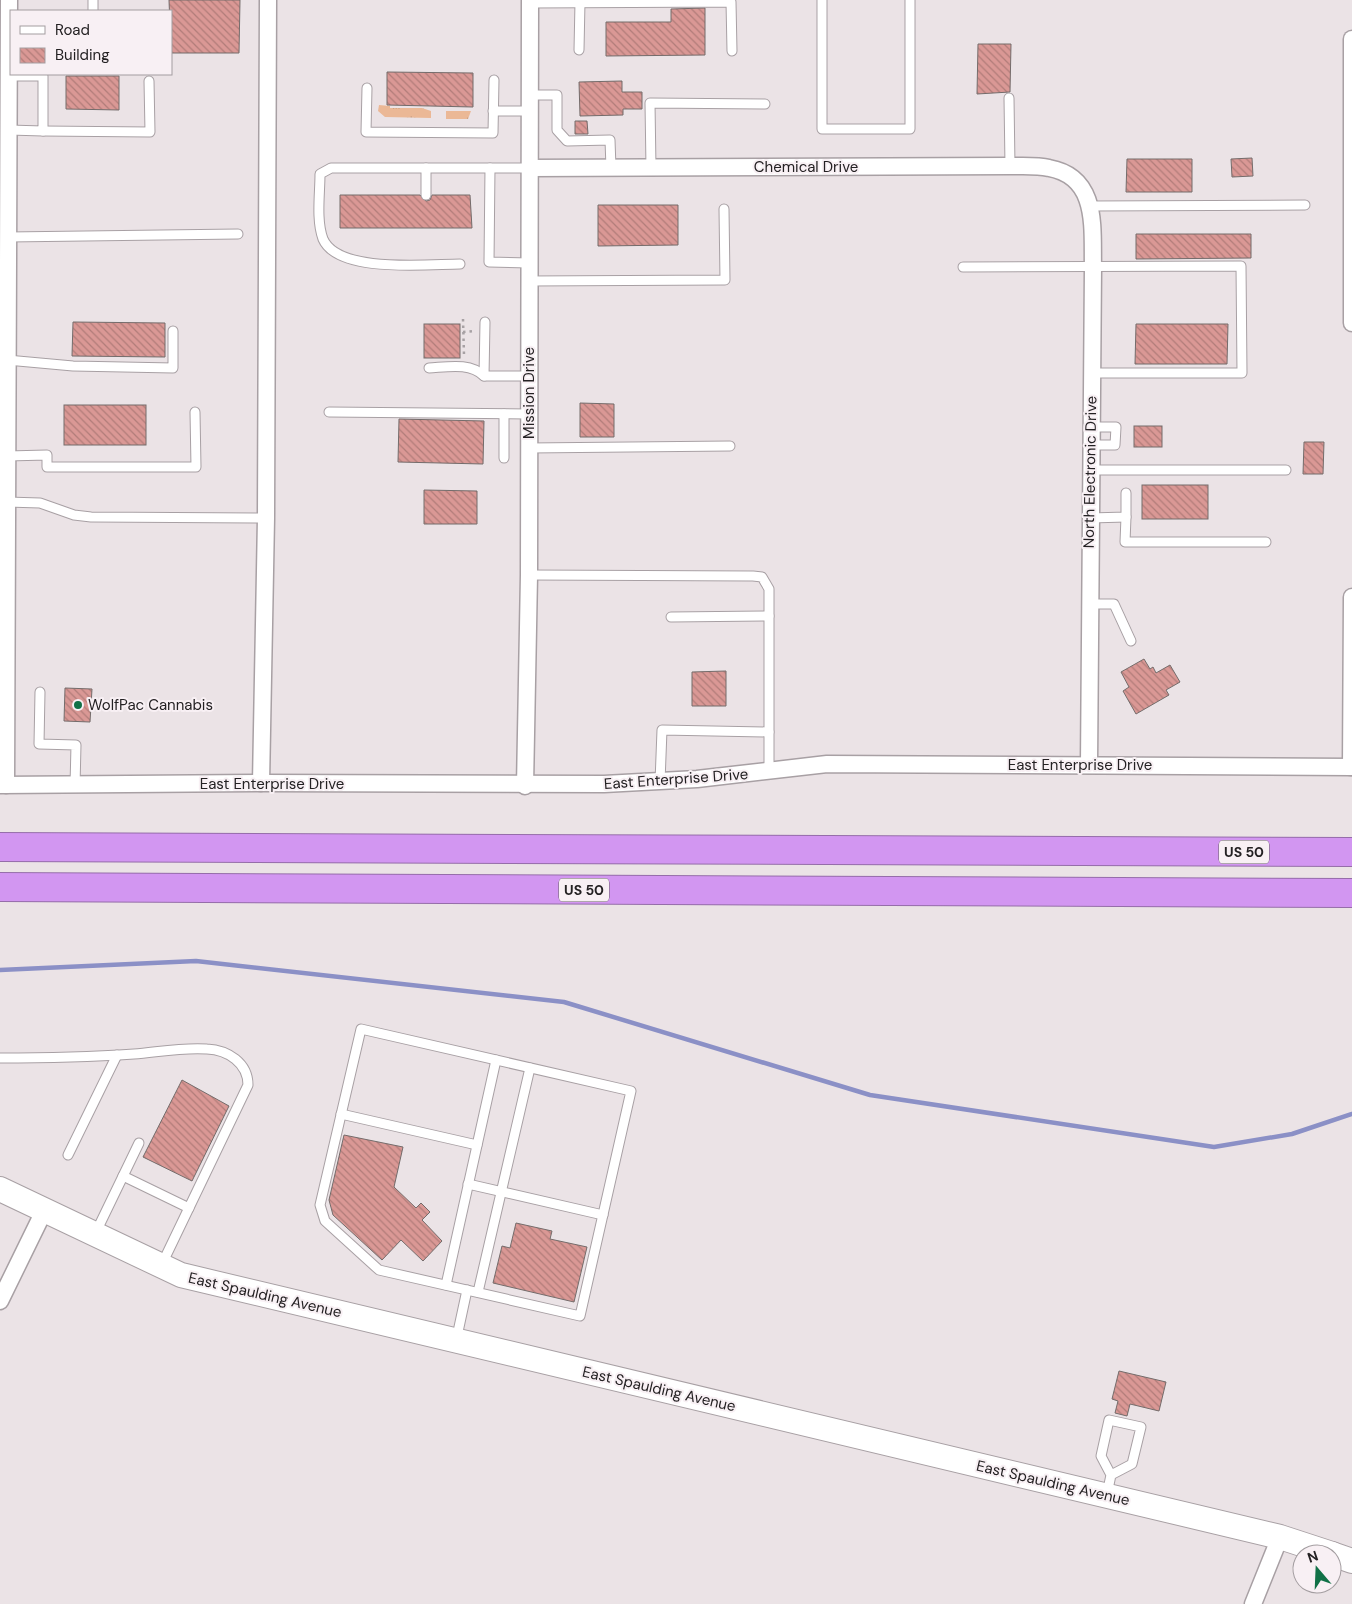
<svg xmlns="http://www.w3.org/2000/svg" width="1352" height="1604" viewBox="0 0 1352 1604" font-family="'DM Sans',sans-serif">
<style>
.grass{fill:url(#grass-tufts)}
.lines{fill:none;stroke-linecap:round;stroke-linejoin:round}
.stream{stroke:#8b90c6;stroke-width:4.5}
.building{fill:url(#building-back-hatch);stroke:#746c6b}
.lane-casing{stroke:#a8a0a4;stroke-width:11}
.street-casing{stroke:#a8a0a4;stroke-width:19}
.secondary-casing{stroke:#a8a0a4;stroke-width:26}
.highway-casing{stroke:#956da9;stroke-width:30}
.path{stroke:#a7a1a4;stroke-width:2.5;stroke-dasharray:2.5 4;stroke-linecap:butt}
.lane{stroke:#fff;stroke-width:9}
.street{stroke:#fff;stroke-width:16}
.secondary{stroke:#fff;stroke-width:24}
.highway{stroke:#d296f1;stroke-width:28}
.poi-dot{fill:#117147;stroke:#f8f0f4;stroke-width:2}
.labels{text-anchor:middle;stroke-width:4;stroke-linejoin:round;paint-order:stroke}
.shield{fill:#f8f0f4;stroke:#645f62;stroke-width:1}
.shield-label{font-size:14px;font-weight:bold;fill:#242123}
.street-label{font-size:15px;fill:#242123;stroke:#f8f0f4}
.poi-label{font-size:15px;fill:#242123;stroke:#f8f0f4;text-anchor:start}
</style>
<defs>
<pattern id="grass-tufts" width="24" height="20" patternUnits="userSpaceOnUse" patternTransform="scale(1.25)"><rect width="24" height="20" fill="#ebb896"/><path d="M3 7l-1-3M5 7V3M7 7l1-3M15 17l-1-3M17 17v-4M19 17l1-3" fill="none" stroke="#c99e81"/></pattern>
<pattern id="building-back-hatch" width="6" height="6" patternUnits="userSpaceOnUse" patternTransform="scale(1.25)"><rect width="6" height="6" fill="#da9895"/><path d="M-1 5l2 2M0 0l6 6M5-1l2 2" fill="none" stroke="#b17c79"/></pattern>
</defs>
<rect width="100%" height="100%" fill="#ebe3e6"/>
<g class="grass">
<path d="M379,105L390,106V108H422L431,111V118L385,117L378,111Z"/>
<path d="M446,111H471L468,119H446Z"/>
</g>
<g class="lines">
<path class="stream" d="M0,970L196,961L564,1002L870,1095L1214,1147L1292,1134L1352,1114"/>
</g>
<g class="building">
<path d="M169,0H240L239,53H171Z"/>
<path d="M705,8V55L606,56V22H671V9Z"/>
<path d="M978,44H1011L1010,92L977,94Z"/>
<path d="M387,72L473,73V107L387,105Z"/>
<path d="M66,76H119V110L66,109Z"/>
<path d="M622,81V92H642V109H623V115L580,116L579,82Z"/>
<path d="M575,121H587L588,134H575Z"/>
<path d="M1252,158L1253,176L1232,177L1231,159Z"/>
<path d="M1127,159H1192V192H1126Z"/>
<path d="M340,195H420L426,201L430,200L432,195H470L472,228H340Z"/>
<path d="M598,205H678V245L598,246Z"/>
<path d="M1136,234H1251V258L1136,259Z"/>
<path d="M73,322L165,323V357L72,356Z"/>
<rect x="424" y="324" width="36" height="34"/>
<path d="M1136,324H1228L1227,364H1135Z"/>
<path d="M580,403L614,404V437H580Z"/>
<rect x="64" y="405" width="82" height="40"/>
<path d="M399,419L484,421L483,464L398,462Z"/>
<rect x="1134" y="426" width="28" height="21"/>
<path d="M1304,442H1324L1323,474H1303Z"/>
<rect x="1142" y="485" width="66" height="34"/>
<path d="M424,490L477,491V524H424Z"/>
<path d="M1144,659L1150,669L1153,667L1156,673L1170,665L1180,682L1166,690L1169,695L1136,714L1123,691L1129,687L1121,672Z"/>
<path d="M726,671V706H692V672Z"/>
<path d="M65,688L92,689L90,722L64,721Z"/>
<path d="M182,1080L229,1106L192,1181L143,1157Z"/>
<path d="M344,1135L403,1147L394,1187L416,1208L421,1203L430,1212L422,1220L442,1241L423,1261L401,1240L382,1260L333,1215L329,1200Z"/>
<path d="M516,1223L552,1231L550,1239L587,1247L574,1302L493,1283L502,1246L510,1248Z"/>
<path d="M1119,1371L1166,1382L1159,1411L1130,1404L1127,1416L1115,1413L1118,1401L1112,1399Z"/>
</g>
<g class="lines">
<g class="lane-casing">
<g id="lane">
<path d="M822,0V129H910V0"/>
<path d="M530,3L731,2L732,51"/>
<path d="M93,11V0"/>
<path d="M579,50L580,2"/>
<path d="M9,76H43V131L9,130"/>
<path d="M367,88L366,132L493,133L494,80"/>
<path d="M530,95H557V130L567,141L610,140L611,168"/>
<path d="M1009,98L1010,166"/>
<path d="M493,111H530"/>
<path d="M43,131L150,132L149,81"/>
<path d="M490,168L489,262L529,263"/>
<path d="M651,168L650,103L765,104"/>
<path d="M426,195V168"/>
<path d="M1090,206L1305,205"/>
<path d="M8,237L238,234"/>
<path d="M460,264C429,264 338,274 323,239C316,220 320,194 320,174L331,168H529"/>
<path d="M963,267L1241,266L1242,373H1092"/>
<path d="M529,281L725,280L724,209"/>
<path d="M485,322L484,376H529"/>
<path d="M7,360L73,366L173,368V331"/>
<path d="M429,368C447,367 470,362 484,376"/>
<path d="M329,412L529,414"/>
<path d="M504,414V458"/>
<path d="M1091,445H1115L1116,427H1091"/>
<path d="M529,448L730,446"/>
<path d="M7,456L47,455V467H196L195,412"/>
<path d="M1090,470H1286"/>
<path d="M7,502L40,503L74,515L91,517L266,518"/>
<path d="M1126,517L1125,542H1266"/>
<path d="M1090,518L1126,517V493"/>
<path d="M529,575L753,576L762,577L769,589V771"/>
<path d="M1089,604H1114L1131,641"/>
<path d="M671,617L769,616"/>
<path d="M40,692L39,744L76,745L75,786"/>
<path d="M660,782L662,730L769,732"/>
<path d="M361,1029L631,1091L580,1316L379,1270L325,1221L320,1205Z"/>
<path d="M0,1058C45,1058 89,1057 134,1054C158,1052 184,1047 207,1049C228,1050 248,1063 248,1085L162,1264"/>
<path d="M341,1114L477,1145"/>
<path d="M68,1155L117,1055"/>
<path d="M123,1176L189,1208"/>
<path d="M468,1184L603,1215"/>
<path d="M96,1232L139,1143"/>
<path d="M446,1285L496,1060"/>
<path d="M478,1292L530,1068"/>
<path d="M456,1341L467,1290"/>
<path d="M1107,1494L1111,1475L1101,1456L1109,1420L1141,1427L1132,1464L1111,1475"/>
</g>
</g>
<g class="street-casing">
<g id="street">
<path d="M1352,39V323"/>
<path d="M529,168L1010,166C1023,166 1037,165 1049,168C1099,177 1092,228 1093,267L1089,765"/>
<path d="M1351,767L1352,597"/>
<path d="M261,783L266,518L268,0"/>
<path d="M0,785L261,783L604,784L697,779L827,764L1352,767"/>
<path d="M6,785L9,0"/>
<path d="M525,786L529,575L530,0"/>
<path d="M0,1301L44,1211"/>
<path d="M1253,1604L1280,1537"/>
</g>
</g>
<g class="secondary-casing">
<g id="secondary">
<path d="M0,1189L181,1275L1280,1537L1332,1554"/>
<path d="M1332,1554L1352,1561"/>
</g>
</g>
<g class="highway-casing">
<g id="highway">
<path d="M0,847L1352,852"/>
<path d="M0,887L1352,893"/>
</g>
</g>
<g class="path">
<path d="M463,319L464,355"/>
<path d="M463,332L474,331"/>
</g>
<use href="#lane" class="lane"/>
<use href="#street" class="street"/>
<use href="#secondary" class="secondary"/>
<use href="#highway" class="highway"/>
</g>
<circle class="poi-dot" cx="78" cy="705" r="5"/>
<g class="labels">
<g class="shield">
<rect x="1219" y="840.5" width="50" height="23" rx="4"/>
<rect x="559" y="878.5" width="50" height="23" rx="4"/>
</g>
<g class="shield-label">
<text x="1244" y="857">US 50</text>
<text x="584" y="895">US 50</text>
</g>
<g class="street-label">
<text x="806" y="172">Chemical Drive</text>
<text transform="translate(529 393) rotate(-90)" y="5">Mission Drive</text>
<text transform="translate(1090 472) rotate(-89)" y="5">North Electronic Drive</text>
<text x="1080" y="770">East Enterprise Drive</text>
<text transform="translate(676 779) rotate(-4)" y="5">East Enterprise Drive</text>
<text x="272" y="789">East Enterprise Drive</text>
<text transform="translate(265 1295) rotate(13)" y="5">East Spaulding Avenue</text>
<text transform="translate(659 1389) rotate(13)" y="5">East Spaulding Avenue</text>
<text transform="translate(1053 1483) rotate(13)" y="5">East Spaulding Avenue</text>
</g>
<g class="poi-label">
<text x="88" y="710">WolfPac Cannabis</text>
</g>
</g>
<rect x="10" y="10" width="162" height="65" fill="#f8f0f4" stroke="#a39da0"/>
<rect x="20" y="26" width="25" height="8" fill="#ffffff" stroke="#a39da0"/>
<text x="55" y="35" font-size="15" fill="#242123">Road</text>
<rect x="20" y="48" width="25" height="15" fill="url(#building-back-hatch)" stroke="#a39da0"/>
<text x="55" y="60" font-size="15" fill="#242123">Building</text>
<g transform="translate(1317 1569) rotate(341)"><circle r="24" fill="#f8f0f4" stroke="#a39da0"/>
<path d="M0-4L9 19L0 12L-9 19Z" fill="#117147"/>
<text y="-8" font-size="14" font-weight="bold" text-anchor="middle" fill="#242123">N</text>
</g>
</svg>
